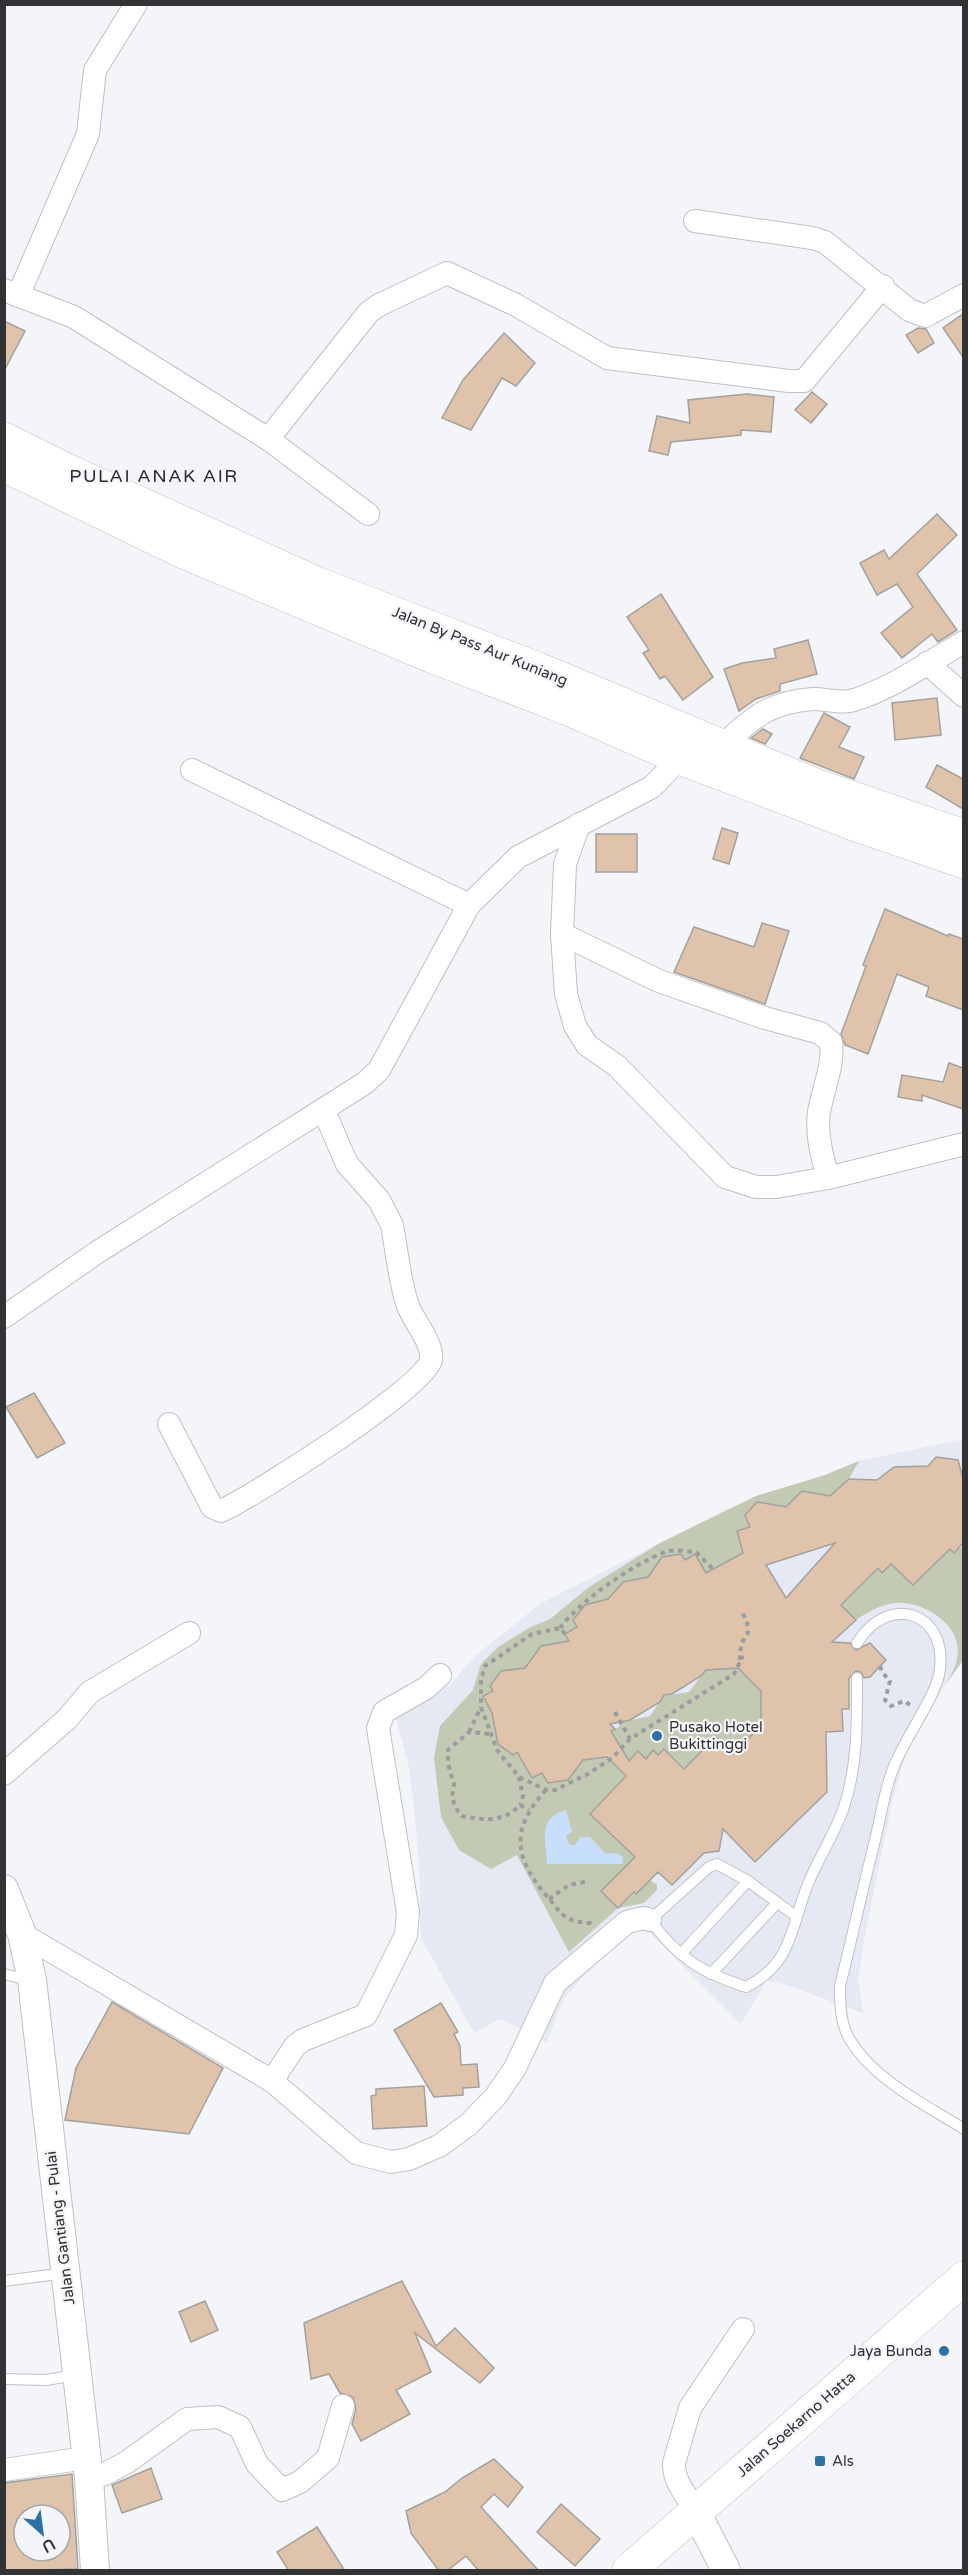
<svg xmlns="http://www.w3.org/2000/svg" width="968" height="2575" viewBox="0 0 968 2575" font-family="'Varela Round',sans-serif">
<style>
.built{fill:#e4e9f3}
.green{fill:#c2cab3}
.water{fill:#c7dffa}
.building{fill:#dfc3ab;stroke:#a3a19f;stroke-width:1.5;fill-rule:evenodd}
.lines{fill:none;stroke-linecap:round;stroke-linejoin:round}
.service-casing{stroke:#c0c1c4;stroke-width:12}
.minor-casing{stroke:#c0c1c4;stroke-width:24}
.tertiary-casing{stroke:#c0c1c4;stroke-width:30}
.trunk-casing{stroke:#c0c1c4;stroke-width:34}
.path{stroke:#9b9c9e;stroke-width:4;stroke-dasharray:4.5 4.5;stroke-linecap:butt}
.service{stroke:#fff;stroke-width:10}
.minor{stroke:#fff;stroke-width:22}
.tertiary{stroke:#fff;stroke-width:28}
.trunk{stroke:#fff;stroke-width:33}
.poi-dot{fill:#2b71a6;stroke:#f3f5f8;stroke-width:2}
.labels{text-anchor:middle;stroke-width:4.5;stroke-linejoin:round;paint-order:stroke}
.street-label{font-size:15px;fill:#323334;stroke:#f3f5f8}
.poi-label{font-size:15px;fill:#323334;stroke:#f3f5f8;text-anchor:start}
.quarter-label{font-size:18px;letter-spacing:1.5px;fill:#292a2c;stroke:#f3f5f8}
</style>
<rect width="100%" height="100%" fill="#f3f5f8"/>
<path class="built" d="M963,1439V1662L945,1685L907,1749L892,1803L866,1929L858,1979L863,2013L789,1986L767,1980L741,2024L640,1923L634,1926L578,1982L563,2000L547,2042L501,2019L474,2033L421,1938L419,1863L413,1798L408,1762L395,1716L450,1685L474,1657L540,1604L711,1517L756,1496L825,1475L859,1461Z"/>
<g class="green">
<path d="M859,1461L849,1479L835,1491L839,1503L824,1495L802,1491L781,1518L777,1505L757,1502L745,1515L750,1527L743,1553L706,1573L695,1555L685,1560L662,1557L652,1571L655,1577L645,1583L642,1578L623,1582L611,1595L615,1603L573,1620L577,1627L565,1634L570,1644L541,1646L529,1662L534,1669L523,1676L518,1669L501,1671L490,1685L493,1691L483,1696L498,1723L494,1725L498,1744L512,1755L517,1752L532,1778L573,1754L589,1759L605,1757L617,1742L611,1731L620,1726L613,1713L623,1707L631,1720L650,1716L661,1700L664,1685L670,1695L689,1692L701,1676L694,1666L704,1660L710,1670L729,1668L741,1652L743,1673L755,1685L761,1683V1726L733,1754L716,1737L698,1755L703,1786L665,1749L659,1755L653,1751L646,1759L638,1751L620,1770L626,1776L590,1813L635,1857L602,1892L618,1908L650,1880L657,1885V1890L644,1903L618,1908L569,1952L517,1855L491,1869L459,1850L441,1817L434,1758L440,1726L473,1690L481,1664L498,1647L529,1628L550,1619L589,1587L660,1543L756,1496L825,1475Z"/>
<path d="M960,1547L964,1550L963,1660L945,1685C952,1674 957,1665 958,1651C958,1622 921,1600 894,1603C880,1605 868,1612 856,1620L841,1605L878,1568L882,1573L891,1564L913,1585L950,1549L954,1553Z"/>
</g>
<path class="water" d="M566,1810L572,1832L566,1836L570,1845H575L580,1837H590L605,1853L619,1854L623,1857L622,1864H547C547,1842 536,1818 566,1810Z"/>
<g class="building">
<path d="M963,314V357L943,328Z"/>
<path d="M4,321L25,331L4,371Z"/>
<path d="M918,328L926,329L934,343L918,353L906,335Z"/>
<path d="M504,333L535,363L516,386L502,378L471,430L442,418L463,380Z"/>
<path d="M812,392L827,404L811,423L795,410Z"/>
<path d="M747,394L774,397L771,432L741,430V435L671,442L668,455L649,451L657,416L690,423L688,400Z"/>
<path d="M937,514L957,535L917,574L957,630L938,642L932,634L902,658L881,633L913,607L897,584L877,595L860,563L884,550L889,559Z"/>
<path d="M661,594L713,677L683,700L665,676L660,679L643,653L649,650L627,617Z"/>
<path d="M808,640L817,674L780,684V691L756,699L739,711L724,669L742,663L776,658L774,649Z"/>
<path d="M937,698L941,735L895,740L892,703Z"/>
<path d="M824,713L850,727L839,747L864,757L854,779L800,758Z"/>
<path d="M763,729L772,734L765,744L751,738Z"/>
<path d="M937,765L963,779V809L926,787Z"/>
<path d="M722,828L738,833L729,864L713,859Z"/>
<rect x="596" y="834" width="41" height="38"/>
<path d="M885,909L948,936L949,934L963,939V1010L926,996L929,987L897,974L868,1054L845,1045L841,1034L866,966L863,965Z"/>
<path d="M762,923L789,931L765,1004L674,972L694,927L754,947Z"/>
<path d="M949,1063L963,1068V1109L922,1095V1101L898,1097L902,1075L943,1082Z"/>
<path d="M34,1393L65,1443L37,1458L6,1407Z"/>
<path d="M936,1457L958,1460L963,1478V1543L954,1553L950,1549L913,1585L891,1564L882,1573L878,1568L841,1605L856,1620L832,1642L850,1643L856,1650L870,1643L886,1660L870,1677L864,1678L861,1672L856,1671L849,1678V1709H842L843,1731L826,1732L827,1792L755,1862L723,1829L719,1851L704,1853L672,1885L658,1872L636,1894L634,1892L618,1908L601,1891L635,1857L590,1814L626,1776L607,1757L583,1760L568,1780L548,1783L542,1773L532,1778L517,1752L513,1755L498,1744L492,1713L483,1696L493,1691L490,1686L501,1671L525,1668L541,1646L569,1641L565,1634L577,1627L573,1620L585,1605L608,1599L623,1582L648,1577L662,1557L681,1554L685,1560L695,1554L706,1573L743,1553L737,1531L750,1527L745,1515L757,1502L786,1507L802,1491L830,1496L849,1479L877,1480L894,1467L928,1466ZM835,1543L786,1598L766,1565ZM738,1668L761,1691V1726L733,1754L716,1737L684,1769L664,1749L658,1755L653,1750L646,1759L638,1751L629,1761L611,1731L615,1729L610,1724L630,1720L660,1702L664,1695L672,1694L701,1676L706,1670Z"/>
<path d="M112,2002L223,2068L189,2134L65,2120L76,2068Z"/>
<path d="M441,2003L458,2032L454,2034L460,2046L461,2065L477,2064L479,2087L463,2088V2095L434,2097L394,2030Z"/>
<path d="M424,2086L427,2126L373,2129L371,2096L376,2095V2089Z"/>
<path d="M402,2281L436,2346L455,2328L494,2368L480,2383L415,2333L431,2372L396,2390L410,2414L361,2441L352,2424L356,2409L353,2397L340,2393L329,2374L311,2379L304,2323Z"/>
<path d="M205,2301L218,2330L191,2342L179,2312Z"/>
<path d="M494,2459L523,2487L508,2507L494,2494L481,2507L539,2571H479L466,2556L447,2571H439L411,2533L406,2511L445,2492L462,2478Z"/>
<path d="M151,2468L162,2499L122,2513L112,2485Z"/>
<path d="M72,2474L78,2569L4,2571V2483ZM24,2515H60V2551H24Z"/>
<path d="M561,2504L600,2539L575,2566L537,2532Z"/>
<path d="M317,2527L345,2571H289L277,2552Z"/>
</g>
<g class="lines">
<g class="service-casing">
<g id="service">
<path d="M857,1643C890,1590 951,1614 939,1675C933,1701 903,1741 893,1769C884,1791 881,1817 875,1840C863,1888 852,1937 840,1986C840,2004 840,2023 850,2040C874,2080 926,2105 964,2129"/>
<path d="M797,1917L748,1881L717,1864L709,1867L650,1920C679,1959 701,1972 746,1987C791,1964 790,1932 806,1889C816,1862 833,1837 843,1810C858,1767 857,1722 857,1678"/>
<path d="M681,1954L748,1881"/>
<path d="M4,1974L29,1980"/>
<path d="M711,1974L777,1903"/>
<path d="M4,2281L65,2273"/>
<path d="M4,2379L46,2380L76,2375"/>
</g>
</g>
<g class="minor-casing">
<g id="minor">
<path d="M695,221L812,238L825,242L909,310L925,316L964,295"/>
<path d="M4,290L74,317L268,439L368,514"/>
<path d="M18,296L88,134L95,70L136,4"/>
<path d="M268,439L369,312L379,305L447,273L516,305L607,358L789,381H804L883,286"/>
<path d="M927,663L964,696"/>
<path d="M723,745C753,717 770,702 813,699C827,699 842,704 854,700C889,690 932,660 964,642"/>
<path d="M192,770L469,905"/>
<path d="M579,824L565,864L562,934L566,994L575,1026L587,1045L617,1066L725,1177L756,1187H776L828,1178L964,1144"/>
<path d="M562,934L659,981L765,1018L820,1033L831,1042C834,1065 823,1089 819,1112C816,1135 822,1156 828,1178"/>
<path d="M4,1317L96,1253L365,1083L379,1070L469,905L518,857L652,787L680,758"/>
<path d="M169,1424L212,1507L221,1511C252,1497 426,1387 431,1360C433,1342 414,1322 408,1306C399,1280 397,1251 392,1225L379,1200L347,1164L324,1111"/>
<path d="M4,1774L67,1719L90,1692L189,1633"/>
<path d="M22,1934L272,2081L356,2153L391,2162L409,2159L439,2146L468,2125L496,2096L515,2068L555,1983L627,1922L644,1918L650,1920"/>
<path d="M272,2081L295,2046L303,2040L366,2015L406,1935L408,1912L378,1728L384,1712L426,1688L440,1675"/>
<path d="M4,2470L86,2458"/>
<path d="M89,2478L105,2474L127,2462L187,2419L218,2417L240,2427L257,2464L282,2490L300,2482L328,2458L343,2406"/>
<path d="M695,2510C687,2496 673,2481 674,2463L690,2408L743,2329"/>
</g>
</g>
<g class="tertiary-casing">
<g id="tertiary">
<path d="M4,1889L22,1934L32,1980L89,2478L95,2570"/>
<path d="M695,2510L726,2570"/>
</g>
</g>
<g class="trunk-casing">
<g id="trunk">
<path d="M4,439L73,473L316,583L538,669L815,785L964,836"/>
<path d="M4,465L179,550L431,656L566,708L680,758L862,827L964,862"/>
<path d="M629,2570L964,2278"/>
</g>
</g>
<g class="path">
<path d="M560,1628C581,1600 632,1565 665,1552C674,1549 687,1551 697,1553L713,1569"/>
<path d="M565,1634L560,1628L532,1634L485,1666L481,1680V1707L497,1750L519,1777L546,1790H555L588,1774L612,1758L630,1739L734,1674L743,1656"/>
<path d="M740,1660L741,1644L748,1633L747,1621L741,1611"/>
<path d="M880,1666L882,1672L890,1681L885,1700L891,1706L904,1701L912,1706"/>
<path d="M615,1712L630,1739"/>
<path d="M469,1732L481,1707"/>
<path d="M489,1734L469,1732L448,1750V1764L454,1784L452,1797L455,1807L462,1816C484,1820 503,1823 520,1805L529,1810"/>
<path d="M519,1777L523,1796L520,1805"/>
<path d="M546,1790C511,1828 513,1856 546,1895C563,1915 563,1921 590,1923L593,1925"/>
<path d="M549,1899L569,1885L585,1882"/>
</g>
<use href="#service" class="service"/>
<use href="#minor" class="minor"/>
<use href="#tertiary" class="tertiary"/>
<use href="#trunk" class="trunk"/>
</g>
<g class="poi-dot">
<circle cx="657" cy="1736" r="6"/>
<circle cx="944" cy="2351" r="6"/>
<rect x="814" y="2455" width="12" height="12" rx="3"/>
</g>
<g class="labels">
<g class="street-label">
<text transform="translate(480 646) rotate(22)" y="5">Jalan By Pass Aur Kuniang</text>
<text transform="translate(60 2228) rotate(-97)" y="5">Jalan Gantiang - Pulai</text>
<text transform="translate(796 2424) rotate(-41)" y="5">Jalan Soekarno Hatta</text>
</g>
<g class="poi-label">
<text x="669" y="1732">Pusako Hotel<tspan x="669" dy="17">Bukittinggi</tspan></text>
<text x="932" y="2356" text-anchor="end">Jaya Bunda</text>
<text x="832" y="2466">Als</text>
</g>
<g class="quarter-label">
<text x="154" y="482">PULAI ANAK AIR</text>
</g>
</g>
<rect width="968" height="2575" fill="none" stroke="#323334" stroke-width="12"/>
<g transform="translate(42 2533) rotate(152)"><circle r="28" fill="#f3f5f8" stroke="#a6a7aa" stroke-width="1.5"/>
<path d="M0-4.5L10 22L0 15L-10 22Z" fill="#2b71a6"/>
<text y="-9" font-size="16" font-weight="bold" text-anchor="middle" fill="#323334">U</text>
</g>
</svg>
